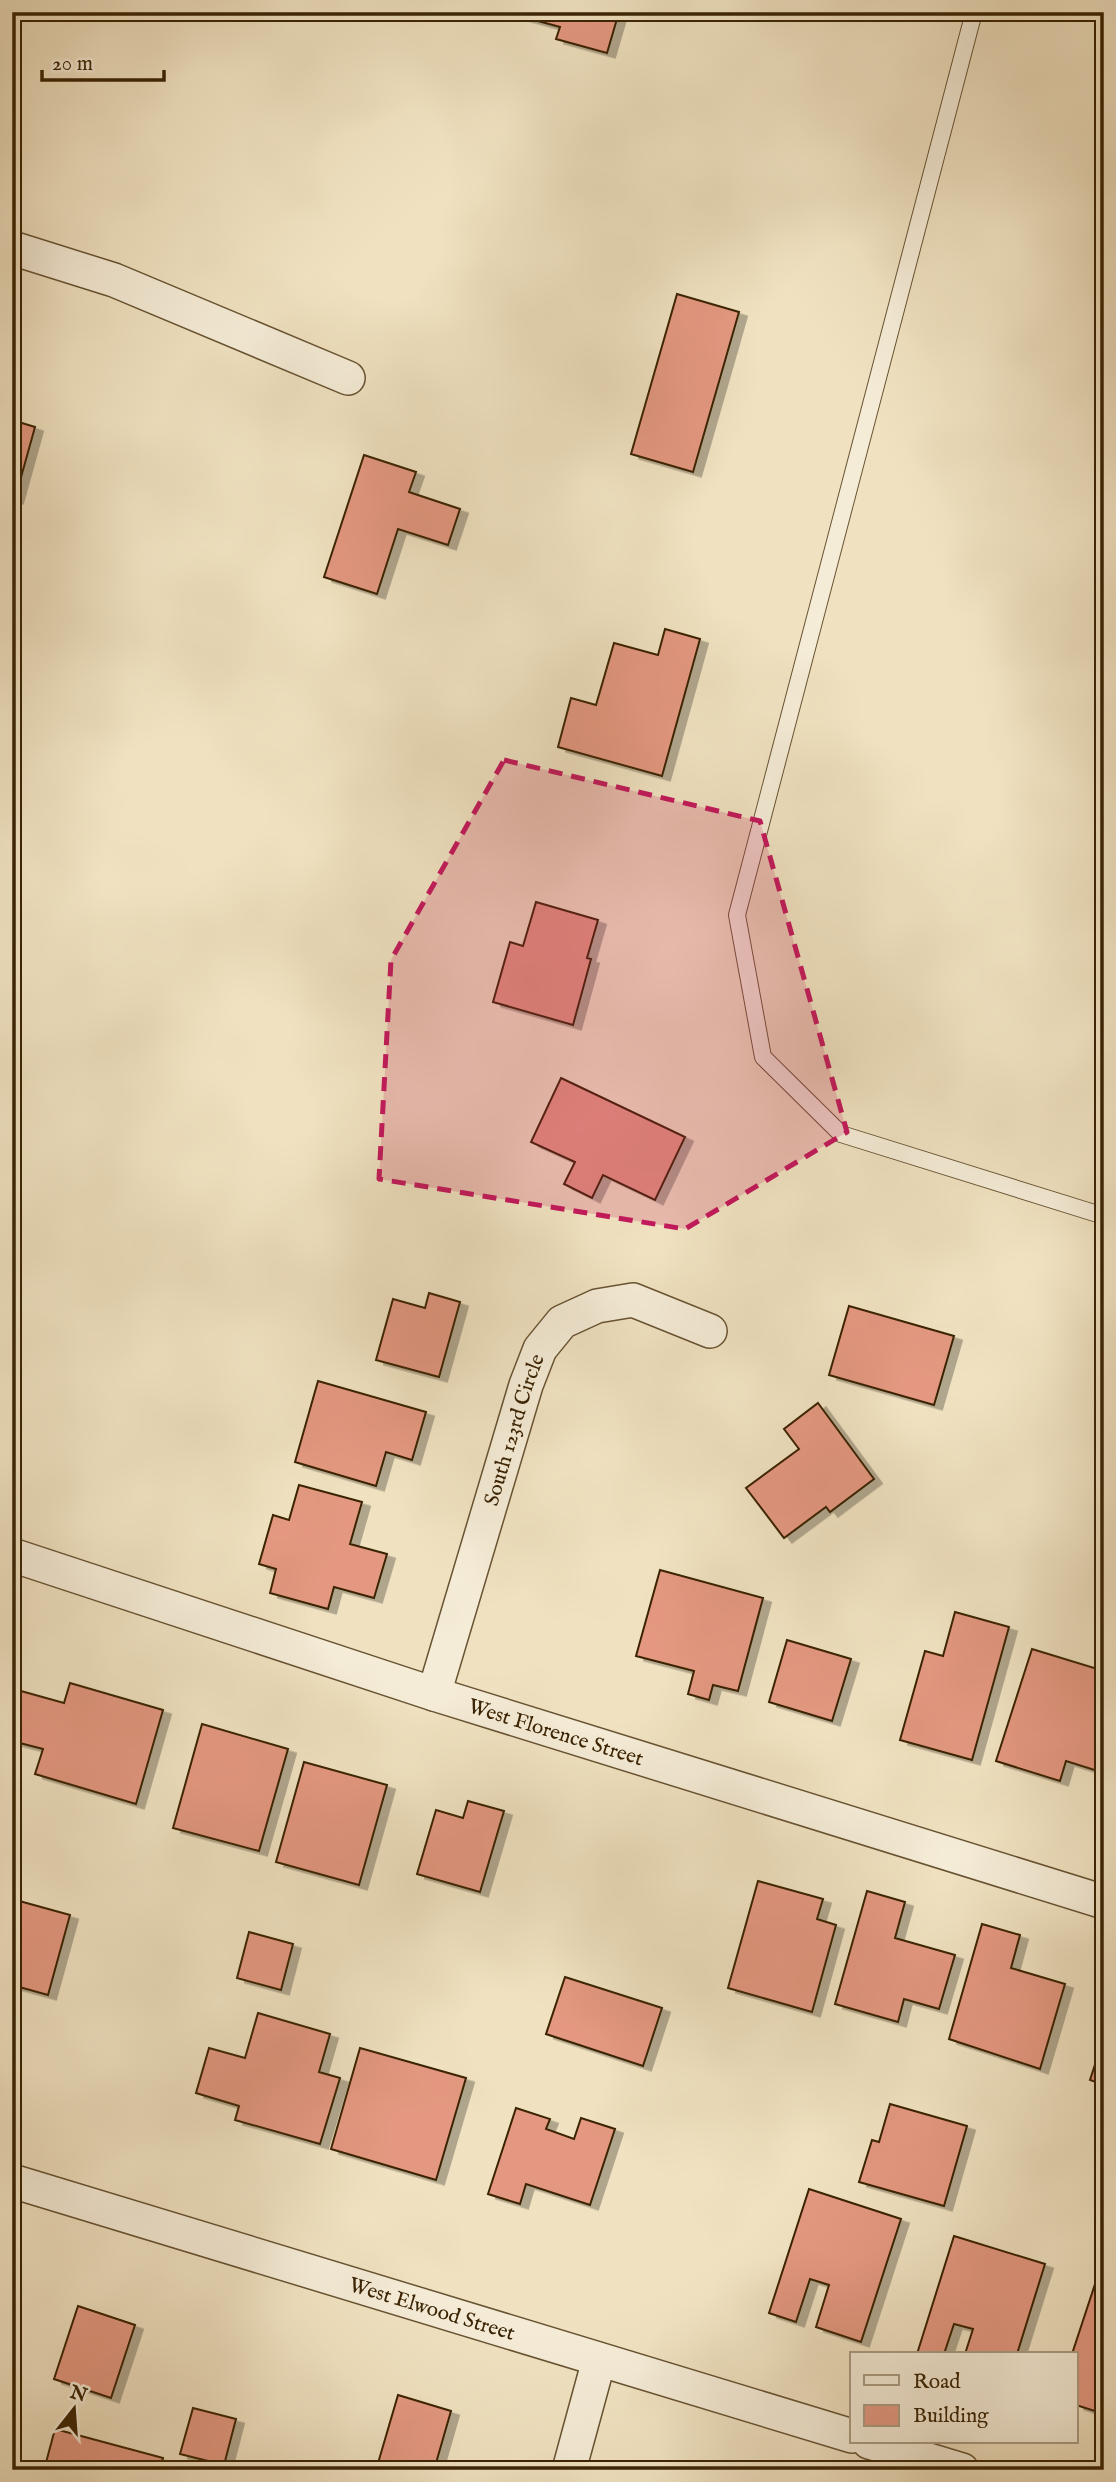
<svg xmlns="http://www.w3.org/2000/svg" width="1116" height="2482" viewBox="0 0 1116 2482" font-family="'IM FELL English',serif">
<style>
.building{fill:#e49881;stroke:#3a2303;stroke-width:2;filter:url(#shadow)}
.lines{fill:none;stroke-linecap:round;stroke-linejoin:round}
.lane-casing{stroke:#685332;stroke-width:18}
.street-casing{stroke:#685332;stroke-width:36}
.lane{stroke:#f5ecd7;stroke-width:16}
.street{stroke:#f5ecd7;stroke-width:33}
.marked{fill:#c2185b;fill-opacity:0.2;stroke:#c2185b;stroke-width:5;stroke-dasharray:14 9;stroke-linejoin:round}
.labels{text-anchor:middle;stroke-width:5;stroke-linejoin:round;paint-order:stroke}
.street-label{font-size:21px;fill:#3a2303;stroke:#f5ecd7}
</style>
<defs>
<filter id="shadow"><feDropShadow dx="8" dy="4.5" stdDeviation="0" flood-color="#0004"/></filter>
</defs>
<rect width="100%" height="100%" fill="#f0e2c1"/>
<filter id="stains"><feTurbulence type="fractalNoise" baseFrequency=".00286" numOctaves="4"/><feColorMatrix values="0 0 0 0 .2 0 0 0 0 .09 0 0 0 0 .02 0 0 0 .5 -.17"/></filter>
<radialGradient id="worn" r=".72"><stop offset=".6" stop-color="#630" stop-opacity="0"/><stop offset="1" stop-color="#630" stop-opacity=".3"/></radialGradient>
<g class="building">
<path d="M517,12H619L607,53L556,39L560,27L516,15Z"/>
<path d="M677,294L739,312L693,472L631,454Z"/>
<path d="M12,420L35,427L15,499L12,498Z"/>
<path d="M364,455L416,472L409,492L460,509L448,545L398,529L377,594L324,577Z"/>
<path d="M665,629L700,639L662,776L558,747L571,698L596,705L614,643L658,655Z"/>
<path d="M536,902L598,920L587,958L591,959L573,1025L493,1002L510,942L523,946Z"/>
<path d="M561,1078L685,1137L655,1200L603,1175L592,1198L564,1184L575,1162L531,1142Z"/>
<path d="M429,1293L460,1302L439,1377L376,1360L393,1299L425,1308Z"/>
<path d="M849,1306L954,1336L934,1405L829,1375Z"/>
<path d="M318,1381L426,1412L412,1460L386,1452L376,1486L295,1462Z"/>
<path d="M818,1403L874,1479L830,1512L826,1507L784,1538L746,1488L799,1449L784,1429Z"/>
<path d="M299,1485L362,1502L350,1544L387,1554L374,1598L334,1587L328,1609L270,1593L276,1569L259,1564L273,1515L289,1520Z"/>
<path d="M660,1570L763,1598L738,1691L713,1685L709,1700L688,1694L694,1671L636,1656Z"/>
<path d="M955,1612L1009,1627L972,1760L900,1740L925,1651L943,1656Z"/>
<path d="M787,1640L851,1659L832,1721L769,1702Z"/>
<path d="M1032,1649L1104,1671V1773L1066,1761L1060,1781L996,1761Z"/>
<path d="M70,1683L163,1710L136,1804L35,1774L43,1749L12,1741V1721L21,1691L64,1703Z"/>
<path d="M202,1724L288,1749L259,1851L173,1828Z"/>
<path d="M304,1762L387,1785L359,1885L276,1862Z"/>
<path d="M468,1801L504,1811L480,1892L417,1874L436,1810L463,1818Z"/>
<path d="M758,1881L823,1899L817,1919L836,1925L812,2012L728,1988Z"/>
<path d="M867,1891L905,1902L895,1938L955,1955L939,2009L904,1999L898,2022L835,2004Z"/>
<path d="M12,1899L70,1915L48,1995L12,1985Z"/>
<path d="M982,1924L1020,1935L1011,1968L1065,1984L1040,2069L949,2039Z"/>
<path d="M249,1932L293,1944L281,1990L237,1978Z"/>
<path d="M565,1977L662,2008L643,2066L546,2034Z"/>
<path d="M258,2013L330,2034L319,2072L340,2078L320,2144L235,2120L239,2106L196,2093L209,2048L245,2058Z"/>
<path d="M1104,2037V2085L1090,2080Z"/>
<path d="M360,2048L466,2078L436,2180L331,2149Z"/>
<path d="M890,2104L967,2126L944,2206L859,2182L872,2140L879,2142Z"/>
<path d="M516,2108L550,2119L546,2129L574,2139L581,2118L615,2129L590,2205L526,2184L520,2204L488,2194Z"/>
<path d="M809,2189L901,2219L861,2342L816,2327L829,2285L810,2279L796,2322L769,2313Z"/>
<path d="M954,2236L1045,2264L1017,2354H965L973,2329L954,2324L944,2354H917Z"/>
<path d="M1098,2275L1104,2277V2414L1076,2405V2354H1072Z"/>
<path d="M78,2306L135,2325L111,2398L54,2379Z"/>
<path d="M398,2395L451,2411L434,2470H376Z"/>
<path d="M193,2408L236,2419L224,2465L180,2454Z"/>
<path d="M55,2429L163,2458L160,2470H44Z"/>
</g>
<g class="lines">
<g class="lane-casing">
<path id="lane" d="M974,12L737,915L763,1057L841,1134L1104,1216"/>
</g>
<g class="street-casing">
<g id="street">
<path d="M12,248L114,280L348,378"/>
<path id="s1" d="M12,1555L434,1694L1104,1902"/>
<path id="s2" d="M434,1694L526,1385L540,1349L562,1322L597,1306L633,1300L710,1331"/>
<path id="s3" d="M12,2181L852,2436"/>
<path d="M869,2442L962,2470"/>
<path d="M569,2470L599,2360"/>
</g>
</g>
<use href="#lane" class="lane"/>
<use href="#street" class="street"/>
</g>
<path class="marked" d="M504,760L760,821L847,1132L685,1229L379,1179L391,960Z"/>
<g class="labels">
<g class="street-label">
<text dy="7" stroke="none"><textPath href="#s2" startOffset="276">South 123rd Circle</textPath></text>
<text dy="7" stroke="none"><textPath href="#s1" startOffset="572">West Florence Street</textPath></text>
<text dy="7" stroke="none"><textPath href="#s3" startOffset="439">West Elwood Street</textPath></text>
</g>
</g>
<rect width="1116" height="2482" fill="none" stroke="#f0e2c1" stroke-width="42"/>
<rect x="14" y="14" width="1088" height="2454" fill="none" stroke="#3a2303" stroke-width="3.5"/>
<rect x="21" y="21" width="1074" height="2440" fill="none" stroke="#3a2303" stroke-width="2"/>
<rect x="850" y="2352" width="228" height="91" fill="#f5ecd7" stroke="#aa9c82" stroke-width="2"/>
<rect x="864" y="2375" width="35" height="10" fill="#f5ecd7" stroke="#aa9c82" stroke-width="2"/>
<text x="913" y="2388" font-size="21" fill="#3a2303">Road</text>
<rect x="864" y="2405" width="35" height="21" fill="#e49881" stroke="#aa9c82" stroke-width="2"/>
<text x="913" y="2422" font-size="21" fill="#3a2303">Building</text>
<g transform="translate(74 2409) rotate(17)" stroke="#f5ecd7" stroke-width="5" paint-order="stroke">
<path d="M0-5L12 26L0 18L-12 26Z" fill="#3a2303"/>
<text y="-10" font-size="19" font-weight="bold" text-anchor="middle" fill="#3a2303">N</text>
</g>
<path d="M42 70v10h122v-10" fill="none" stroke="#3a2303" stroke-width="3.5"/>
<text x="52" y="70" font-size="21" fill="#3a2303" stroke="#f5ecd7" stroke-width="5" paint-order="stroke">20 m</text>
<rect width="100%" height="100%" filter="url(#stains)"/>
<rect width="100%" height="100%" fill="url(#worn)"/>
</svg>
